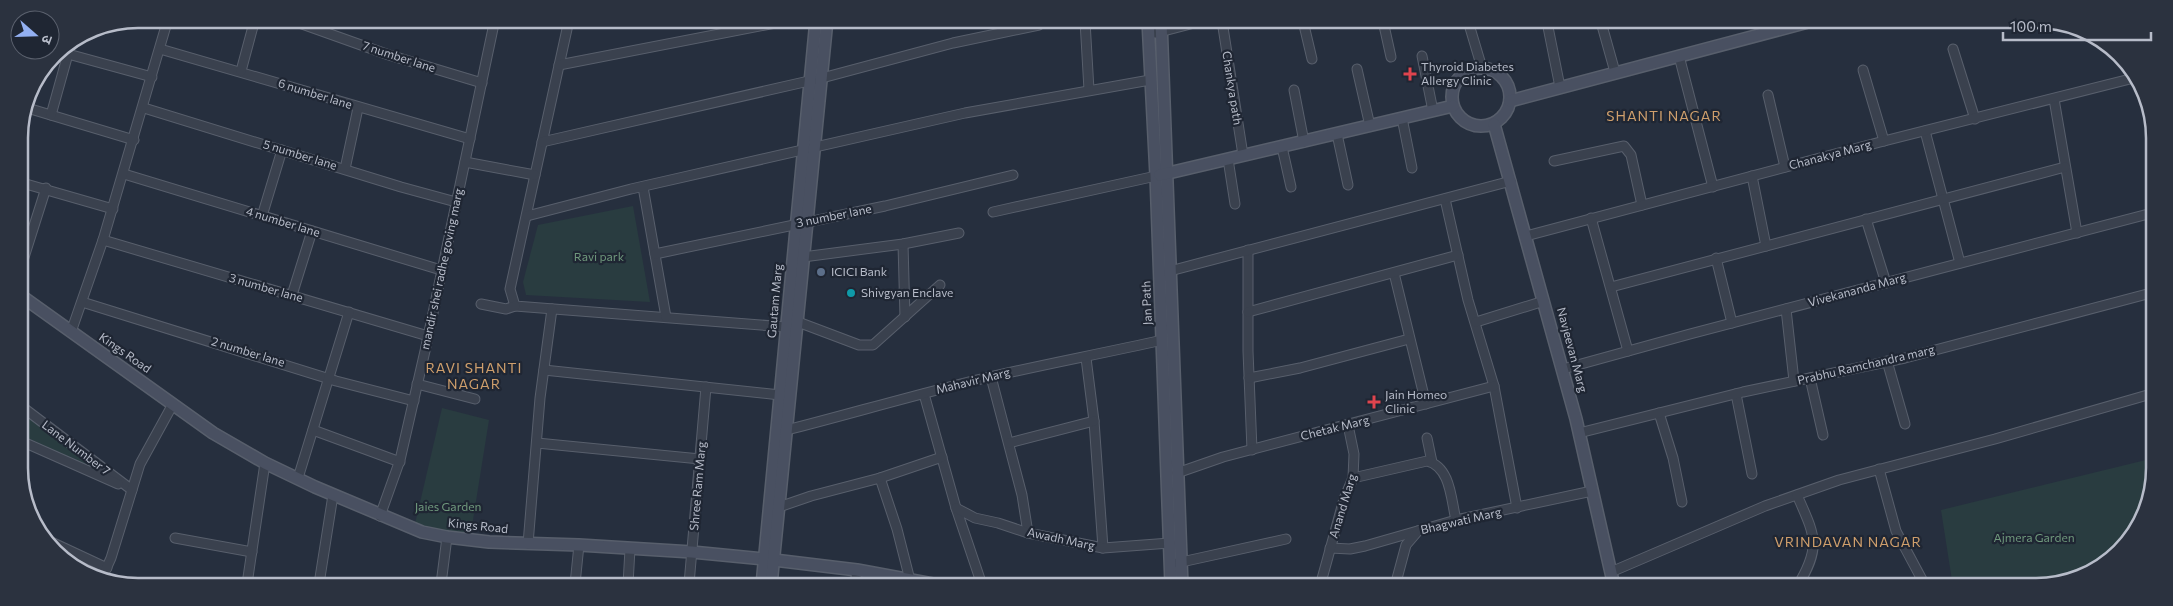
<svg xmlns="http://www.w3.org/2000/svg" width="2173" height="606" viewBox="0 0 2173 606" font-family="Commissioner,'Noto Sans Devanagari',sans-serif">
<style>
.green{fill:#293c40}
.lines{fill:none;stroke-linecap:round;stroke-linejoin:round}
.street-casing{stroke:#585f6c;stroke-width:11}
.secondary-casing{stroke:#585f6c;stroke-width:14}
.street{stroke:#3a414e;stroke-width:9}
.secondary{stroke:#495061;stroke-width:11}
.health-dot{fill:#e0444e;stroke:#1f2633;stroke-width:2}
.service-dot{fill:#5c6f8a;stroke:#1f2633;stroke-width:2}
.culture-dot{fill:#0f9aa8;stroke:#1f2633;stroke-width:2}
.labels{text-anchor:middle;stroke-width:4.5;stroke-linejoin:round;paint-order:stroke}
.street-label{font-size:12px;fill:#b7bcc9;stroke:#1f2633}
.poi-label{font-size:12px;fill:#b7bcc9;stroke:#1f2633;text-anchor:start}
.park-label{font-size:12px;fill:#6f987c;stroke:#1f2633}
.neighbourhood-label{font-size:14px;letter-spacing:1px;fill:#cf9f6c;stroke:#1f2633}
.rim{fill:none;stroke:#b7bcc9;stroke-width:2.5}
</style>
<rect width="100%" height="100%" fill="#262f3e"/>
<g class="green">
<path d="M633,206L650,302L526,295L523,282L538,225Z"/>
<path d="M442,408L489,420L469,545L415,524Z"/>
<path d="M21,412L102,472L21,435Z"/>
<path d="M2150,459V499L2134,534L2108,562L2043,587H1953L1941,510Z"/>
</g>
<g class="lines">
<g class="street-casing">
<g id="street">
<path d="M288,19L389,55L482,83"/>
<path d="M569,20L510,289L515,306L786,327"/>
<path d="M1085,21L1089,90"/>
<path d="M1222,21L1243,155"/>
<path d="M1303,21L1312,59"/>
<path d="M1383,21L1391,57"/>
<path d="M1468,21L1482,68"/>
<path d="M1547,22L1560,87"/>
<path d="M1601,22L1615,72"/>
<path d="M1156,33L1202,21"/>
<path d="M160,49L470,139"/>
<path d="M1953,49L1975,119"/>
<path d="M68,54L72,42"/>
<path d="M1422,56L1433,111"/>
<path d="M1679,56L1713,187"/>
<path d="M559,65L791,20"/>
<path d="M1357,69L1370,126"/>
<path d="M1863,70L1884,141"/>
<path d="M241,71L255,19"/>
<path d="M1294,90L1304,142"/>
<path d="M1768,95L1785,167"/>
<path d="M2054,99L2077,233"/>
<path d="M24,107L134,140"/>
<path d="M144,108L401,187L456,202"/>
<path d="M51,115L68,54L152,77"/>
<path d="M1402,118L1412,168"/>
<path d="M1925,131L1960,263"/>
<path d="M1337,134L1348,185"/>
<path d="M542,142L822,78L953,43L1039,25"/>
<path d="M1282,147L1291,187"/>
<path d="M1228,159L1235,204"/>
<path d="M1554,161L1624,146L1631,155L1642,205"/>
<path d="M465,162L535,175"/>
<path d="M345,169L358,108"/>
<path d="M124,174L441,270"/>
<path d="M1752,176L1766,246"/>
<path d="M19,182L113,209"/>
<path d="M643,187L666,317"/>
<path d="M1445,199L1468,300L1494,386L1517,508"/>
<path d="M993,212L1156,176"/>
<path d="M262,216L282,150"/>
<path d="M527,216L631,189L965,113L1150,80"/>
<path d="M1591,218L1628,351"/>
<path d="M1866,219L1886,283"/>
<path d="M1526,236L1884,141L2134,78"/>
<path d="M103,240L428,336"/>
<path d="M903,244L905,317"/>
<path d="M1248,250V351L1252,450"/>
<path d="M655,254L885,206L1013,175"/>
<path d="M803,257L903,244L959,233"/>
<path d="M1716,258L1732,323"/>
<path d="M20,270L46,188"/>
<path d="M1170,271L1511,181"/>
<path d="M1394,273L1426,404"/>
<path d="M1611,287L2065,167"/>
<path d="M292,295L312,231"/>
<path d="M82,302L336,381L414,401"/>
<path d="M481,304L506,309L515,306"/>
<path d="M1786,309L1794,381"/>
<path d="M1248,312L1458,255"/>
<path d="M798,322L859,345H873L940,285"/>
<path d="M1476,322L1544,301"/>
<path d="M71,332L103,240L168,19"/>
<path d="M1086,358L1094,421L1103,548"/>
<path d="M1887,361L1905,424"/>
<path d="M1563,369L1690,334L2152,213"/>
<path d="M544,370L780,395"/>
<path d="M991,377L1022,495L1028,533"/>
<path d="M1249,378L1300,368L1409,339"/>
<path d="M1810,378L1823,435"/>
<path d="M417,384L475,399"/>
<path d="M924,394L956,508L982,585"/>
<path d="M1736,394L1752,474"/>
<path d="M21,406L132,490"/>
<path d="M1659,413L1673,458L1682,502"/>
<path d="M313,430L400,462"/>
<path d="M787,430C842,416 897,400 953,386C1022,368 1092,356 1162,340"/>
<path d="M1579,433L1743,392L1905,358L2151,293"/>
<path d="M1427,438L1432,462"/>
<path d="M21,441L118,484"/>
<path d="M537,443L700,459"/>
<path d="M1009,443L1094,421"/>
<path d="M1879,469L1896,531L1926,587"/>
<path d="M1177,473L1223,457L1494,386"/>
<path d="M298,478L349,312"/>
<path d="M880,478L897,529L910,580"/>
<path d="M1353,478L1427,461C1451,467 1451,500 1456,520"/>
<path d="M779,507L811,496L880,478L942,457"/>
<path d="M956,508L975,518L998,523L1028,533L1103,548L1170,543"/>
<path d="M380,516L400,460L425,351L495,19"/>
<path d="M175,538L252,552"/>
<path d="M47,540L107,568"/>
<path d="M528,544L540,398L552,309"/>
<path d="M1330,548L1350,549L1365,546L1456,520L1592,491"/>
<path d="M1177,563L1286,539"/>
<path d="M1611,572L1765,506L1839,480L1995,439L2151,394"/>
<path d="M101,580L111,558L140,464L173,404"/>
<path d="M247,584L265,463"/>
<path d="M319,584L333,495"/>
<path d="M441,584L447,537"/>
<path d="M575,584L579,545"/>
<path d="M628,584L630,549"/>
<path d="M689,584L706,387"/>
<path d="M855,585L857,570"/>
<path d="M1320,586L1344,499L1353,478L1354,454L1348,425"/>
<path d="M1395,586L1406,545L1418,531"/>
<path d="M1797,587C1822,546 1815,536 1797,495"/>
</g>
</g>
<g class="secondary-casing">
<g id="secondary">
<path d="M1148,21L1156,176L1171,585"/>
<path d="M1161,21L1182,585"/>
<circle cx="1481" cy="97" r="29"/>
<path d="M1510,101L1808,22"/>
<path d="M1494,124L1576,419L1614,586"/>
<path d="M1160,175L1453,106"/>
<path d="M20,295L213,433L265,463L315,487L422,532L447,537L489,542L579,545L692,552L774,560L857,570L938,585"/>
<path d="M762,585L816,20"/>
<path d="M771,585L827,20"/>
</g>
</g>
<use href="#street" class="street"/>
<use href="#secondary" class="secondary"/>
</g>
<g class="health-dot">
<path d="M1407.5 66.5h5v5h5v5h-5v5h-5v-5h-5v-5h5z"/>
<path d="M1371.5 394.5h5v5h5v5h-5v5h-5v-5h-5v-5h5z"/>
</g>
<circle class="service-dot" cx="821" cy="272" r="5"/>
<circle class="culture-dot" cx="851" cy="293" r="5"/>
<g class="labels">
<g class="street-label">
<text transform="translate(399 57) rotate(18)" y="4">7 number lane</text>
<text transform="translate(1232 88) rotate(81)" y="4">Chankya path</text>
<text transform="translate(315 94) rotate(17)" y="4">6 number lane</text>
<text transform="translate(300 155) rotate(17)" y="4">5 number lane</text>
<text transform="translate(1830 155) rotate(-15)" y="4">Chanakya Marg</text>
<text transform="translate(834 216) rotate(-11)" y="4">3 number lane</text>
<text transform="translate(283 222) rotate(17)" y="4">4 number lane</text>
<text transform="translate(442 269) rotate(-78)" y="4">mandir shei radhe goving marg</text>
<text transform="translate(266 288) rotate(16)" y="4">3 number lane</text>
<text transform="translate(1857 290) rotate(-15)" y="4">Vivekananda Marg</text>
<text transform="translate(775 301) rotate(-85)" y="4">Gautam Marg</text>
<text transform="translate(1147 303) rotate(-92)" y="4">Jan Path</text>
<text transform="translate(1572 350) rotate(75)" y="4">Navjeevan Marg</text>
<text transform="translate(248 352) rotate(17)" y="4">2 number lane</text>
<text transform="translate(125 353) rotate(35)" y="4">Kings Road</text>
<text transform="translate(1866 365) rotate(-13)" y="4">Prabhu Ramchandra marg</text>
<text transform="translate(973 381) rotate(-14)" y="4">Mahavir Marg</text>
<text transform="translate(1335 428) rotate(-14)" y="4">Chetak Marg</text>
<text transform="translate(76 448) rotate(37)" y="4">Lane Number 7</text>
<text transform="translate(698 486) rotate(-85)" y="4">Shree Ram Marg</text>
<text transform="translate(1343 506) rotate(-73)" y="4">Anand Marg</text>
<text transform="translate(1461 521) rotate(-13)" y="4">Bhagwati Marg</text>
<text transform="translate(478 526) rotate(6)" y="4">Kings Road</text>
<text transform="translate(1061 539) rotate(12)" y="4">Awadh Marg</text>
</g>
<g class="poi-label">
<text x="1421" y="71">Thyroid Diabetes<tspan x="1421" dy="14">Allergy Clinic</tspan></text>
<text x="831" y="276">ICICI Bank</text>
<text x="861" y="297">Shivgyan Enclave</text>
<text x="1385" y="399">Jain Homeo<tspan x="1385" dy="14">Clinic</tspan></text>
</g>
<g class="park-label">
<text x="599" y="261">Ravi park</text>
<text x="448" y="511">Jaies Garden</text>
<text x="2034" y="542">Ajmera Garden</text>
</g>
<g class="neighbourhood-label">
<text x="1664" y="121">SHANTI NAGAR</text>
<text x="474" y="373">RAVI SHANTI<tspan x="474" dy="16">NAGAR</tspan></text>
<text x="1848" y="547">VRINDAVAN NAGAR</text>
</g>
</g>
<path d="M0 0H2173V606H0ZM138 28H2036A110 110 0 0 1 2146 138V468A110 110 0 0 1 2036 578H138A110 110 0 0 1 28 468V138A110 110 0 0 1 138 28Z" fill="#2b323f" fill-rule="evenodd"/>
<path class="rim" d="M138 28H2036A110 110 0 0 1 2146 138V468A110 110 0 0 1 2036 578H138A110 110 0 0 1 28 468V138A110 110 0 0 1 138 28Z"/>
<g transform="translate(35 35) rotate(110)"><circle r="24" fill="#1f2633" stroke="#5c626f"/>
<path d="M0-4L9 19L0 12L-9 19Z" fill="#93b0f2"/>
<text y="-8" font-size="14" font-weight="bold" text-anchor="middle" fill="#b7bcc9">उ</text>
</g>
<path d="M2003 32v8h148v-8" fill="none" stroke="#b7bcc9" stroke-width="2.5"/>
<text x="2010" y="32" font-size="15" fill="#b7bcc9" stroke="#1f2633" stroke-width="4" paint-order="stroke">100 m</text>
</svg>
